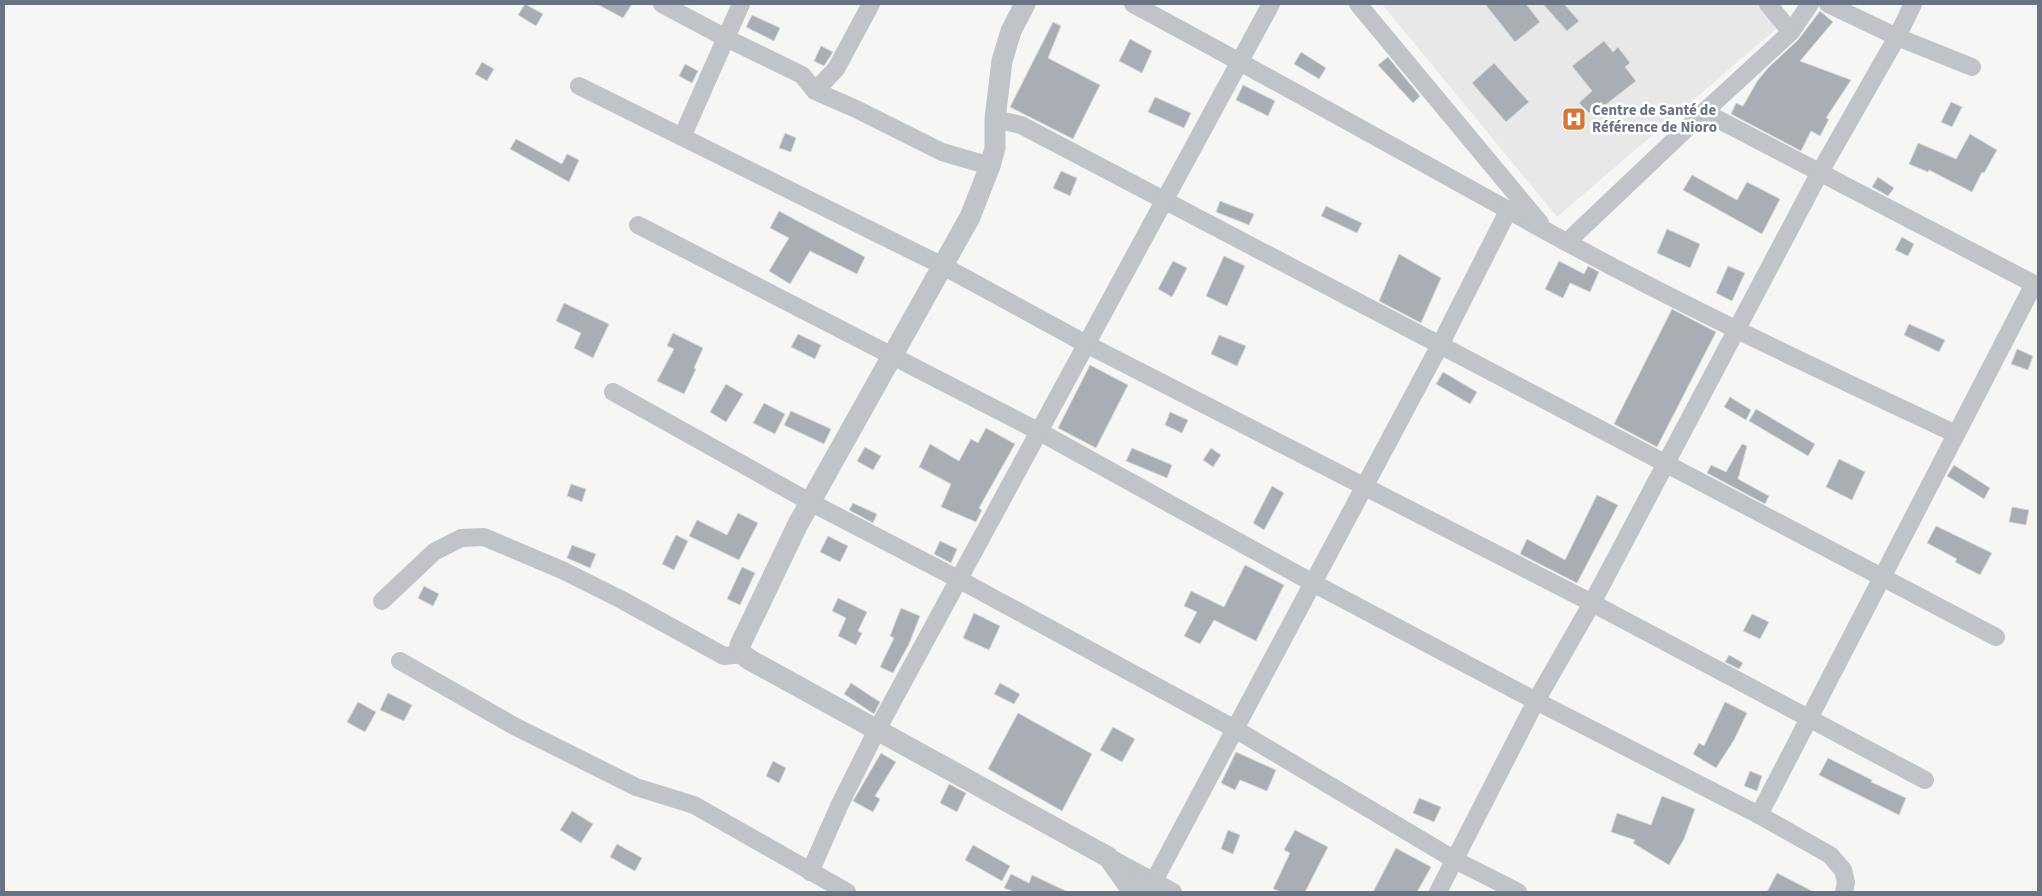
<svg xmlns="http://www.w3.org/2000/svg" width="2042" height="896" viewBox="0 0 2042 896" font-family="'Source Sans 3',sans-serif">
<style>
.built{fill:#e7e8e7}
.building{fill:#a9aeb5;stroke:#d8d8d7}
.lines{fill:none;stroke-linecap:round;stroke-linejoin:round}
.minor{stroke:#c0c3c7;stroke-width:18}
.tertiary{stroke:#c0c3c7;stroke-width:21}
.labels{text-anchor:middle;stroke-width:5;stroke-linejoin:round;paint-order:stroke}
.poi-label{font-size:15px;font-weight:bold;fill:#687383;stroke:#fff;text-anchor:start}
</style>
<rect width="100%" height="100%" fill="#f6f7f4"/>
<path class="built" d="M1382,4H1769L1784,22L1557,217Z"/>
<g class="building">
<path d="M525,4L543,14L536,26L518,15Z"/>
<path d="M597,4H632L623,18Z"/>
<path d="M1485,4H1526L1540,22L1515,42Z"/>
<path d="M1543,4H1564L1579,21L1567,31Z"/>
<path d="M1820,11L1833,22L1800,61L1851,80L1826,118L1829,119L1820,136L1811,131L1801,151L1731,114L1736,103L1743,106L1758,80L1769,67L1798,40Z"/>
<path d="M752,15L780,28L774,41L746,27Z"/>
<path d="M1053,22L1061,26L1048,58L1100,85L1073,139L1010,107Z"/>
<path d="M1130,39L1152,51L1142,73L1119,61Z"/>
<path d="M1604,41L1613,52L1618,47L1630,63L1625,67L1636,81L1604,106L1601,102L1589,113L1579,103L1592,91L1572,66Z"/>
<path d="M821,46L833,52L824,66L814,61Z"/>
<path d="M1301,52L1326,68L1319,79L1294,64Z"/>
<path d="M1388,57L1420,96L1413,103L1378,65Z"/>
<path d="M482,62L494,69L487,81L475,74Z"/>
<path d="M1494,63L1529,102L1506,122L1472,83Z"/>
<path d="M685,64L698,71L692,83L679,76Z"/>
<path d="M1243,85L1275,101L1268,116L1236,100Z"/>
<path d="M1155,97L1191,113L1184,128L1148,112Z"/>
<path d="M1951,102L1962,107L1952,127L1941,122Z"/>
<path d="M785,133L796,138L791,152L779,148Z"/>
<path d="M1970,134L1997,150L1984,173L1982,172L1972,192L1929,170L1928,172L1909,164L1918,143L1956,159Z"/>
<path d="M516,139L562,164L567,154L579,160L569,182L510,149Z"/>
<path d="M1061,171L1077,178L1070,196L1053,188Z"/>
<path d="M1692,175L1737,200L1747,182L1780,199L1762,234L1683,190Z"/>
<path d="M1878,177L1894,188L1888,196L1872,187Z"/>
<path d="M1220,201L1254,214L1249,225L1216,212Z"/>
<path d="M1326,206L1362,223L1357,233L1321,216Z"/>
<path d="M779,211L865,257L857,274L810,251L790,284L769,271L789,238L770,228Z"/>
<path d="M1667,229L1700,244L1690,268L1657,253Z"/>
<path d="M1902,237L1914,244L1908,256L1895,250Z"/>
<path d="M1399,254L1441,278L1421,323L1379,301Z"/>
<path d="M1224,256L1245,266L1227,306L1206,296Z"/>
<path d="M1173,261L1187,268L1172,297L1158,289Z"/>
<path d="M1559,261L1584,274L1588,266L1599,272L1590,292L1570,283L1563,298L1545,289Z"/>
<path d="M1728,266L1745,273L1732,301L1716,293Z"/>
<path d="M564,303L609,324L593,358L574,348L581,333L556,321Z"/>
<path d="M1672,309L1716,332L1657,447L1614,424Z"/>
<path d="M1909,324L1945,340L1939,352L1904,335Z"/>
<path d="M673,333L703,348L694,368L696,369L684,394L657,381L674,349L667,346Z"/>
<path d="M798,334L821,345L815,359L791,347Z"/>
<path d="M1219,335L1246,346L1237,366L1211,354Z"/>
<path d="M2017,349L2033,356L2028,370L2011,364Z"/>
<path d="M1090,365L1128,385L1096,448L1058,428Z"/>
<path d="M1443,372L1477,392L1470,404L1436,384Z"/>
<path d="M726,384L743,394L726,422L710,412Z"/>
<path d="M1730,397L1751,410L1746,420L1724,407Z"/>
<path d="M764,403L785,414L775,434L753,423Z"/>
<path d="M1756,409L1815,444L1808,456L1749,421Z"/>
<path d="M791,411L831,429L824,444L784,425Z"/>
<path d="M1170,412L1188,420L1182,433L1165,425Z"/>
<path d="M986,428L1015,444L979,508L982,510L976,522L941,507L951,484L919,467L930,444L959,461L971,439L978,443Z"/>
<path d="M1742,444L1747,446L1738,479L1769,496L1765,504L1707,473L1711,465L1726,472Z"/>
<path d="M865,447L881,456L873,470L857,461Z"/>
<path d="M1132,448L1172,465L1167,478L1126,461Z"/>
<path d="M1211,448L1221,455L1213,467L1203,460Z"/>
<path d="M1839,459L1865,472L1852,500L1826,487Z"/>
<path d="M1954,465L1990,488L1984,499L1947,476Z"/>
<path d="M571,484L586,489L582,502L567,496Z"/>
<path d="M1272,486L1284,493L1264,530L1253,523Z"/>
<path d="M1597,495L1618,505L1577,583L1520,554L1527,539L1565,560Z"/>
<path d="M853,503L877,514L873,523L849,510Z"/>
<path d="M2012,507L2029,510L2026,525L2009,522Z"/>
<path d="M738,513L758,523L739,560L689,536L697,520L727,535Z"/>
<path d="M1936,526L1992,553L1980,575L1955,562L1957,559L1927,543Z"/>
<path d="M676,535L688,541L674,570L662,564Z"/>
<path d="M828,536L848,546L840,562L820,552Z"/>
<path d="M940,541L957,549L951,563L934,554Z"/>
<path d="M572,545L596,554L590,568L567,558Z"/>
<path d="M1245,565L1284,585L1256,641L1214,620L1200,644L1184,636L1197,612L1184,606L1191,591L1224,607Z"/>
<path d="M742,567L755,573L740,605L727,599Z"/>
<path d="M424,586L439,594L433,606L418,598Z"/>
<path d="M838,598L867,612L858,631L862,633L856,645L838,636L846,618L832,611Z"/>
<path d="M901,608L920,616L909,644L893,673L880,667L894,638L890,636Z"/>
<path d="M974,613L1000,626L989,650L963,638Z"/>
<path d="M1752,614L1769,622L1760,639L1743,631Z"/>
<path d="M1729,655L1743,663L1739,669L1725,662Z"/>
<path d="M851,683L880,702L874,714L844,694Z"/>
<path d="M1000,683L1020,694L1014,704L994,694Z"/>
<path d="M388,693L412,705L404,721L380,710Z"/>
<path d="M358,702L376,712L365,732L347,722Z"/>
<path d="M1725,702L1747,713L1734,740L1716,768L1693,754L1699,743L1704,746Z"/>
<path d="M1018,713L1092,754L1062,811L988,769Z"/>
<path d="M1113,727L1135,739L1122,762L1100,750Z"/>
<path d="M1236,752L1276,770L1267,791L1240,780L1235,790L1221,783Z"/>
<path d="M881,753L896,762L875,796L880,799L873,812L853,801Z"/>
<path d="M1828,758L1872,780L1871,782L1906,798L1899,815L1819,775Z"/>
<path d="M773,761L786,768L779,783L766,776Z"/>
<path d="M1750,771L1762,776L1757,791L1744,786Z"/>
<path d="M949,784L966,793L957,812L940,803Z"/>
<path d="M1662,796L1695,809L1684,839L1669,865L1633,843L1635,840L1611,832L1617,813L1651,825Z"/>
<path d="M1419,798L1441,807L1434,822L1413,813Z"/>
<path d="M572,811L593,824L581,843L560,830Z"/>
<path d="M1228,830L1240,835L1233,854L1221,849Z"/>
<path d="M1295,830L1328,847L1305,892H1281L1273,889L1290,853L1284,850Z"/>
<path d="M617,844L642,858L635,871L610,857Z"/>
<path d="M973,845L1010,866L1002,881L965,860Z"/>
<path d="M1396,848L1431,867L1417,892H1373Z"/>
<path d="M1777,873L1814,892H1767Z"/>
<path d="M1011,874L1029,883L1032,875L1068,892H1014L1004,888Z"/>
</g>
<g class="lines">
<g class="minor">
<path d="M662,4L726,38L802,75L815,91L856,109L942,152L990,166"/>
<path d="M1133,4C1271,78 1408,155 1546,231C1680,305 1818,369 1956,434"/>
<path d="M1358,4L1540,223"/>
<path d="M1828,4L1897,37L1972,67"/>
<path d="M1791,32L1810,4"/>
<path d="M579,86L943,266L1088,345L1592,603L1925,780"/>
<path d="M815,91L836,69L871,4"/>
<path d="M1704,112L2034,284L1759,815"/>
<path d="M995,119L1021,125L1996,637"/>
<path d="M682,137L741,4"/>
<path d="M638,225L1040,432L1313,583L1536,701L1759,815L1830,855L1843,870L1846,882L1844,892"/>
<path d="M1567,242L1704,112L1791,32L1768,4"/>
<path d="M613,392L810,502L960,580L1235,729L1455,860L1518,892"/>
<path d="M382,601L434,552L461,538L484,537L562,570L622,600L724,656L742,654"/>
<path d="M400,661L514,726L636,787L694,805L847,892"/>
<path d="M1110,858L1173,892"/>
<path d="M810,872L840,804L877,730L1271,4"/>
<path d="M1148,892L1440,345L1509,209"/>
<path d="M1438,892L1536,701L1592,603L1820,172L1897,37L1913,4"/>
</g>
<path class="tertiary" d="M1025,4L1011,31L1002,61L995,119V148L990,166L970,217L798,524L740,645L742,654L750,660L1108,857L1133,892"/>
</g>
<defs>
<g id="hospital-square" transform="scale(1.25)"><rect x="-9" y="-9" width="18" height="18" rx="4" fill="#d57536" stroke="#fff"/><path d="M-5-5h3v3.5h4V-5h3V5h-3V1.5h-4V5h-3Z" fill="#fff"/></g>
</defs>
<g fill-rule="evenodd">
<use href="#hospital-square" x="1574" y="119"/>
</g>
<g class="labels">
<g class="poi-label">
<text x="1592" y="115">Centre de Santé de<tspan x="1592" dy="17">Référence de Nioro</tspan></text>
</g>
</g>
<rect width="2042" height="896" fill="none" stroke="#687383" stroke-width="10"/>
</svg>
